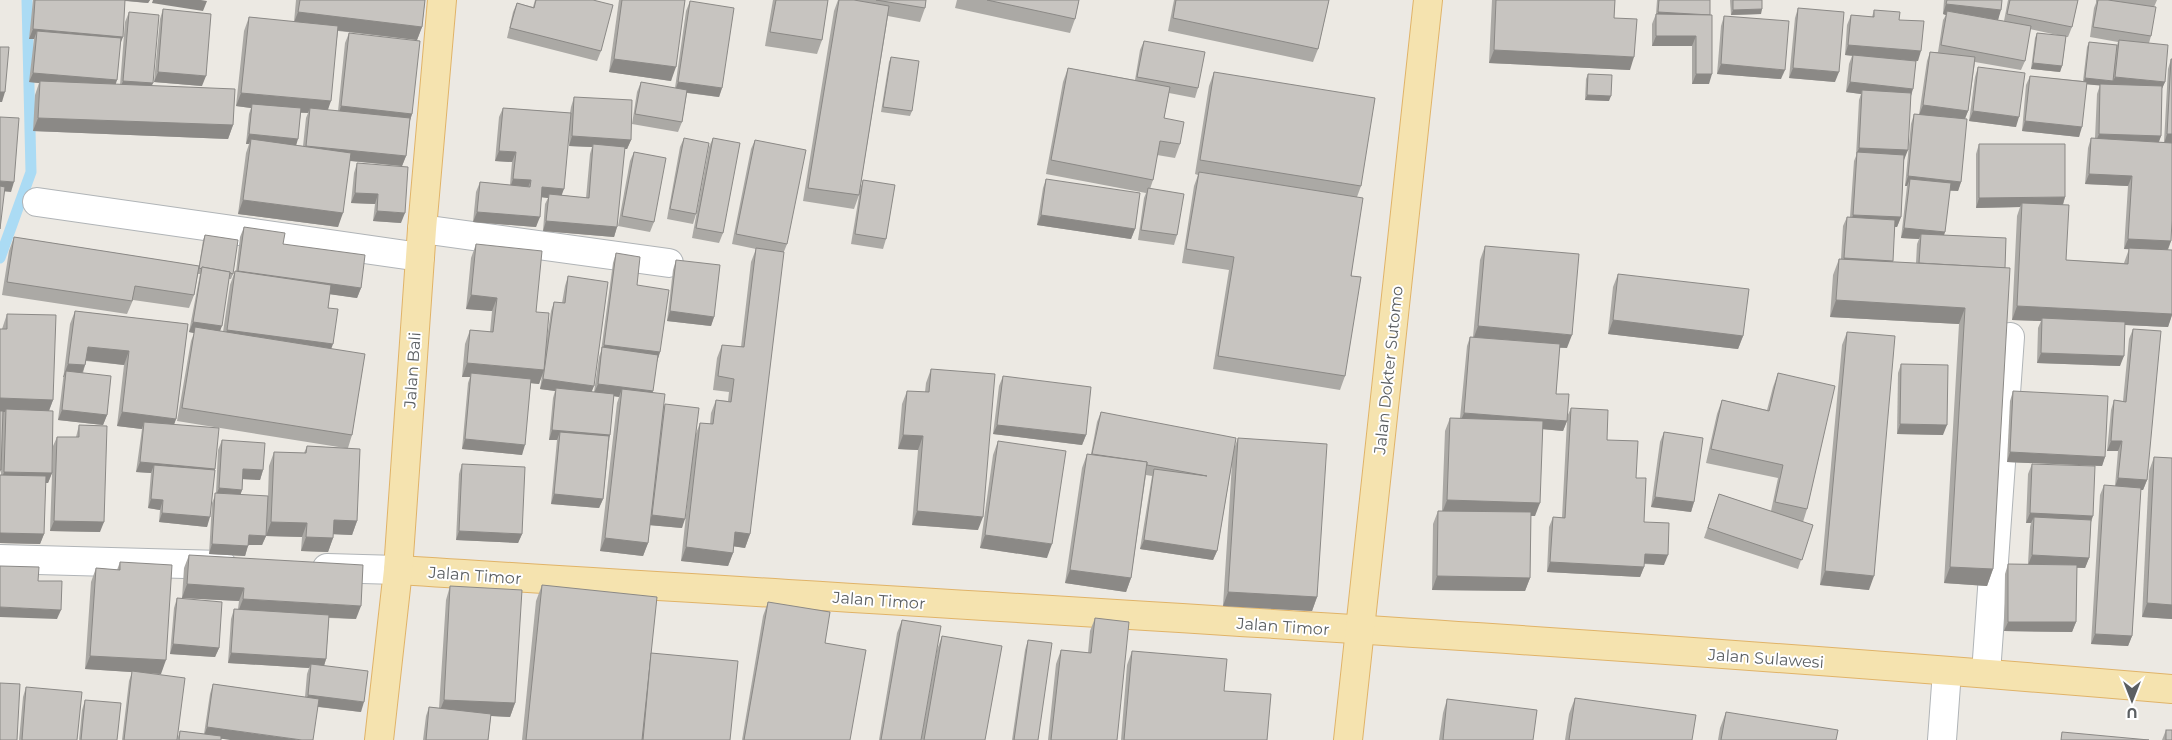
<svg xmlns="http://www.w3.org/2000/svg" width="2172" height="740" viewBox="0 0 2172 740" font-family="Montserrat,sans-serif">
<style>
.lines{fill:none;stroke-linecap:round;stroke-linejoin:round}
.stream{stroke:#abdbf4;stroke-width:11}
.minor-casing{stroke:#b0b4b7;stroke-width:30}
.major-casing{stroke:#e0b368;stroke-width:30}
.minor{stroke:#fff;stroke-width:28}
.major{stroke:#f5e3af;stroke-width:28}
.wall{fill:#aba9a5;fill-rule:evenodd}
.shaded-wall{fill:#8b8986}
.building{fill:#c7c4c0;stroke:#8b8986}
.labels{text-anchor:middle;stroke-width:4;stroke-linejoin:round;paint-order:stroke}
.street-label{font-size:16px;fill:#5b5f62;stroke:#fff}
</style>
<rect width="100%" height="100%" fill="#ece9e3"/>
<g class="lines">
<path class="stream" d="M0,258L31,172L27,0"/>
<g class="minor-casing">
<g id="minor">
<path d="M37,202L420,257"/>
<path d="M422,229L669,263"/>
<path d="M0,559L222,565"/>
<path d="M327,568L398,570"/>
<path d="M1986,673L2010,337"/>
<path d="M1942,740L1947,671"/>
</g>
</g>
<g class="major-casing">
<g id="major">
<path d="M398,570C989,607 1582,639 2172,689"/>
<path d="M379,740L398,570L422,229L442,0"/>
<path d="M1348,740L1428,0"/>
</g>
</g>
<use href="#minor" class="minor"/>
<use href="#major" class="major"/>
</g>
<g class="wall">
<path d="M33,0H150L148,3L125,1L115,85H120L125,22L129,12L152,86L233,125L228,139L33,131L35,95L39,83L29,82L34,39H29Z"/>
<path d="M296,0H425L422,27L417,40L338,31L328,110L338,111L345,43L349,33L412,114L410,121L406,156L402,166L350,161L338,227L238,214L246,153L249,144H246L249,114L251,108L236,106L244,31L249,17L294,22ZM301,113H308L306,118L303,146L296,145Z"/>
<path d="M535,0H593L601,51L597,61L507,38L513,12L517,3L533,7Z"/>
<path d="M619,0H685L671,81L609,72Z"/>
<path d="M773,0H828L822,40L817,54L765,46Z"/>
<path d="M838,0H926L925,8L920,22L888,16L859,195L854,209L803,201L834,11Z"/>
<path d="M957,0H1079L1075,19L1070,33L955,8Z"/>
<path d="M1174,0H1329L1318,49L1313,62L1168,31Z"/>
<path d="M1492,0H1615L1614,18L1630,70L1489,63Z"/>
<path d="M1657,0H1710L1709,84H1692V46H1652V24L1656,14Z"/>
<path d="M1730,0H1762L1761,14L1731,15Z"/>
<path d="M1944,0H2002L1998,20L2004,21L2008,0H2078L2072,27L2068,37H2066L2062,66L2060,72L2031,69L2035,38L2037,33L2062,36L2030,29L2025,61L2021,70L1975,62L1968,111L1965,119L1961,182L1958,191H1950L1944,235L2006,238L1993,569L1987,586L1944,583L1959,324L1830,317L1833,275L1839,259H1841L1843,226L1847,217H1850L1854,161L1856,156L1859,100L1861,94L1846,92L1849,64L1852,56L1845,55L1847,25L1851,15L1872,17L1874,10L1899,20L1918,61H1916L1911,96L1904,160L1901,217L1897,227H1895L1892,262L1916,263L1917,244L1919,239L1901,238L1907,186H1905L1911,124L1914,114L1919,115L1927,61L1930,52H1938L1943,20L1946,15L1943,14Z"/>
<path d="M2096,0H2157L2154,7L2151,36L2149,43L2165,82L2162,88L2161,136L2159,142H2164L2168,69L2171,59V241L2168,250H2172V315L2168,327L2125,325L2120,366L2037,363L2038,328L2041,321L2012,320L2017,216L2020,207L1976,208V154L1979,144L2065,197L2063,205L2066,260L2124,263L2129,249H2124L2128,186L2085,184L2088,148L2091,138H2095L2097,94L2100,85L2087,84L2079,137L2022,131L2026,85L2030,76L2083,81L2087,47L2089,42L2117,45L2118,42L2090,37L2094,8L2096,3Z"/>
<path d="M690,1L722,88L719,97L687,93L682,122L678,132L632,124L637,92L641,82L675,88L686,11Z"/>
<path d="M1798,8L1835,82L1789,78L1795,18Z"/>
<path d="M163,9L202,86L154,82L160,19Z"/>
<path d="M1724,16L1781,79L1717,74L1721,26Z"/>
<path d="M1144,41L1198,88L1195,98L1169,93L1164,118L1180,144L1175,158L1157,155L1153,180L1150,189L1177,235L1174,245L1138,240L1144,198L1146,193L1046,174L1063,82L1068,68L1135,80L1140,50Z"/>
<path d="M891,57L912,111L910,116L881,112L889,62Z"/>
<path d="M1978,67L2016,127L1969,121L1975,77Z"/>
<path d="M1214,72L1361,186L1357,197L1345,376L1340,390L1213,369L1229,270L1182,263L1194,186L1198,175L1195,174L1209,86Z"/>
<path d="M1588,74L1609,101L1585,100L1586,79Z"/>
<path d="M574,97L631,140L627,149H624L617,227L614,237L543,231L545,204L548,198L542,197L536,227L473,222L476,192L480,182L510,185L512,162L495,161L499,117L503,108L570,113L571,107ZM570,119L569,146L592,147L590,154L586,198L562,195Z"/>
<path d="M684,138L696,214L693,224L667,219L680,147Z"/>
<path d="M713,138L723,233L719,243L692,238L709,147Z"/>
<path d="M755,140L787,244L783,254L750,534L745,548L734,546L733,553L728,566L681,561L691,469L682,528L650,525L648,543L643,556L600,551L617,403L619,397L614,396L603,499L599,508L551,504L557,440H549L553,398L555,391L540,389L542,375L539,384L531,383L522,455L462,449L468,383L470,377H462L465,344L470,330L490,332L492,311L466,309L471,258L476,244L536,312L546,345L551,311L554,302L562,303L565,286L568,276L592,392H594L599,357L601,351L613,263L616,253L637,285L660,352L657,361L652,393L663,410L665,404L695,436L700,423L710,424L711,413L716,400L728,401L729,392L713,390L717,358L722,345L741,347L751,262L756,249L732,244L751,149Z"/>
<path d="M634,152L654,222L650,232L618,226L630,161Z"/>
<path d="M357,163L401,223L373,221L375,204L351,203L354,173Z"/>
<path d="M1046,179L1135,229L1131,239L1037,225L1043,188Z"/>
<path d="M863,180L886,239L883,249L851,244L860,190Z"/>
<path d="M244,227L283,244L361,288L357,298L330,294L328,308L331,349L352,435L348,448L357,521L352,535L333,534V538L328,552L301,551L302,537L266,536L262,545H248L245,556L209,554L212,503L216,493L218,450L222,440L263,470L260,480L243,479L242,490L240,495L268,496L269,466L274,452L304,453L307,446L345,448L177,421L191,341L194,333L189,332L200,274H198L194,295L189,308L133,300L127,314L2,295L9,251L14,237L199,266L203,240L205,235L233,274L231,279H229L220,331L223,332L230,285L235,271L236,272L240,237Z"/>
<path d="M1485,246L1567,348H1559L1556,394L1567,417L1571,408L1607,440L1636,478L1644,522L1664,565L1644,564V567L1640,577L1547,572L1549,527L1553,517L1562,518L1567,421L1563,431L1543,429L1535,516H1531L1530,578L1525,591L1432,590L1433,524L1438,511H1442L1445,431L1450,418H1460L1467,346L1470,337H1473L1480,260Z"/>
<path d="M676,260L714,317L711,326L667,321L673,270Z"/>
<path d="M1618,274L1743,336L1738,349L1608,334L1613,287Z"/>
<path d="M75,311L188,324L176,419L174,424L215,469L207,527L159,522L160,510L148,508L151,473L136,472L142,429L117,426L124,365L86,361L83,373L107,415L103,425L58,420L70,324Z"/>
<path d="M7,314L53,400L49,411L52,473L48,483H45L44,534L40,544L0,543V475H1V470L0,473V329H2Z"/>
<path d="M2133,329L2147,480L2143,490H2140L2132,636L2128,646L2091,644L2100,495L2104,485L2115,486L2118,451H2107L2111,410L2114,400L2123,401L2129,339Z"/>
<path d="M1847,332L1869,590L1820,585L1842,345Z"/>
<path d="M1901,364L1943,435L1897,434L1898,373Z"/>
<path d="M931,369L978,530L912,525L918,450L898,449L902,404L907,391L925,392L926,383Z"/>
<path d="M1778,373L1807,509L1803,522L1813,525L1798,569L1704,538L1719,494L1771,511L1778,478L1706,463L1717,414L1722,400L1767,410L1773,387Z"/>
<path d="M1003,376L1086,435L1082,445L993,434L999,386Z"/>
<path d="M2013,391L2105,457L2102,466L2007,462L2010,401Z"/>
<path d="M1101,412L1235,446L1238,438L1317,597L1312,611L1223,606L1232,463L1217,551L1213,560L1140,549L1152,476L1146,475L1131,578L1126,592L1065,583L1082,468L1087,454H1091L1097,422Z"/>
<path d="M79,425L100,532L50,531L53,446L57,437H76Z"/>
<path d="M1664,432L1694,502L1691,512L1651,507L1660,442Z"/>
<path d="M998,441L1047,558L980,548L993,455Z"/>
<path d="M2154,457L2172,458V619L2142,617L2149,471Z"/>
<path d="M462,464L522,534L518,543L456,540L459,474Z"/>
<path d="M2032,464L2091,522L2089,558L2085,568H2077L2076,622L2072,632L2004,631L2005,574L2008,564H2028L2030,527L2031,523H2026L2028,474Z"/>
<path d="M189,555L356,619L329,618L326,659L324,666L361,712L318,707L221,739V740H177L180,731L204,734L210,694L213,684L305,697L307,674L309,668L228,663L231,619L234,609H238L239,601L182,598L184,568Z"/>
<path d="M120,562L161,674L146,673L177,740H122L129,681L132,672L85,669L91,582L96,568L117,570Z"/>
<path d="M542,585L651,653L730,740H522L536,601Z"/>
<path d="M450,586L515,703L510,717L491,716L488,740H423L426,716L429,707L439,708L446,600Z"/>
<path d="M177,598L219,648L215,657L170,654L174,608Z"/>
<path d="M768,602L825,643L850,740H742L763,616Z"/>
<path d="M1095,618L1117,740H1048L1056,664L1061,650L1088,653L1090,631Z"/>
<path d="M902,620L921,740H879L897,633Z"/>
<path d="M942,636L985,740H921L937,650Z"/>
<path d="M1028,640L1038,740H1012L1025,650Z"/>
<path d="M1132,651L1224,691L1267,740H1121L1127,665Z"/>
<path d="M26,687L77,740H19L23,697Z"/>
<path d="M1575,698L1692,740H1565L1569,714Z"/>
<path d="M1447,699L1533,740H1439L1443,713Z"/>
<path d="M85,700L117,740H79L82,710Z"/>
<path d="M1726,712L1836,740H1718L1720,728Z"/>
<path d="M2166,730L2172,740H2162Z"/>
</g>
<g class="shaded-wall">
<path d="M118,0H150L148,3Z"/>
<path d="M153,0H201L207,1L203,11L152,3Z"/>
<path d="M1946,4L2001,10L1998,20L1947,11L1946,15L1943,14Z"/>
<path d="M1762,9L1761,14L1731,15L1733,10Z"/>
<path d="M298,12L422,27L417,40L293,25Z"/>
<path d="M1658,12L1710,15L1656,17Z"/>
<path d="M33,29L123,37L119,47L37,31L34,39H29Z"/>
<path d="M1656,36H1696L1692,46H1652Z"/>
<path d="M1848,45L1921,51L1918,61L1845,55Z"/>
<path d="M1494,50L1634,57L1630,70L1489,63Z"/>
<path d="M614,59L676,67L671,81L609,72Z"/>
<path d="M2033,63L2062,66L2060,72L2031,69Z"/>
<path d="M1721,64L1785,70L1781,79L1717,74Z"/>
<path d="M1793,68L1839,72L1835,82L1789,78Z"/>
<path d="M158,72L206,76L202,86L154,82Z"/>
<path d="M33,73L117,80L114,90L40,81L39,83L29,82Z"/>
<path d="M1696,74H1712L1709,84H1692Z"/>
<path d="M2115,77L2165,82L2161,91L2083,84L2085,78L2113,81Z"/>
<path d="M123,81L153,83L149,93L119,91Z"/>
<path d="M678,82L722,88L719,97L675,91Z"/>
<path d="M1850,82L1913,89L1910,99L1862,90L1861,94L1846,92Z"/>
<path d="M0,92H5L2,102H0Z"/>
<path d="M241,93L331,101L326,115L310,108L308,113L252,108V104L251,108L236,106Z"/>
<path d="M1587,95L1611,96L1609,101L1585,100Z"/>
<path d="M1923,105L1968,111L1964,121L1919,115Z"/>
<path d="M341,106L412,114L409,123L338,116Z"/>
<path d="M1973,111L2019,117L2016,127L1969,121Z"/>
<path d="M38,118L233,125L228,139L33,131Z"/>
<path d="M2025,121L2082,127L2079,137L2022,131Z"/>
<path d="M249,134L298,139L295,149L251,139L249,144H246Z"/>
<path d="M2099,134L2161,136L2157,146L2095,144Z"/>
<path d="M2167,134H2172V144H2164Z"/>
<path d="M572,136L631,140L627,149L593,148V144L592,147L569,146Z"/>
<path d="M306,146L406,156L402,166L302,156Z"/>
<path d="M1859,148L1908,150L1904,160L1857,153Z"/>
<path d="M499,151L516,152L512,162L495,161Z"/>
<path d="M2089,174L2132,176L2128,186L2085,184Z"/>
<path d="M1908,176L1961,182L1958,191L1909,186L1910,179L1907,186H1905Z"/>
<path d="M513,179L531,180L527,190L510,188Z"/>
<path d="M0,181L14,182L11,192L0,191Z"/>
<path d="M542,187L564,189L560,199L549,194L548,198L539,197Z"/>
<path d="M355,193L378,194L375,204L351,203Z"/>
<path d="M2065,197L2062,207L2022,203L2020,207L1976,208L1979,198Z"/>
<path d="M243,200L343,213L338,227L238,214Z"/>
<path d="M377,211L405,213L401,223L373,221Z"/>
<path d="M477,212L540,217L536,227L473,222Z"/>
<path d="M1041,215L1135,229L1131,239L1037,225Z"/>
<path d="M1853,215L1901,217L1897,227L1850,225Z"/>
<path d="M546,221L617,227L614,237L543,231Z"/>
<path d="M1904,228L1945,232L1942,242L1921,234L1919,239L1901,238Z"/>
<path d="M2128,239L2171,241L2167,251L2124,249Z"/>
<path d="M1844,258L1893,261L1889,270L1841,268Z"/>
<path d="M238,271L361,288L357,298L234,281Z"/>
<path d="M471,295L497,298L492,311L466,309Z"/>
<path d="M1836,300L1965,308L1959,324L1830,317Z"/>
<path d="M2017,306L2172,314V315L2168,327L2042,321V318L2041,321L2012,320Z"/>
<path d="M670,311L714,317L711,326L667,321Z"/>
<path d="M1613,320L1743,336L1738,349L1608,334Z"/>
<path d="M193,322L222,326L218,336L195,327L194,333L189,332Z"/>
<path d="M1478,326L1572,335L1567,348L1473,340Z"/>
<path d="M227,330L333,344L328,358L222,343Z"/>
<path d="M604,345L660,352L657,362L602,351Z"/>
<path d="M88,347L129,351L124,365L83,360Z"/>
<path d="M2041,353L2124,356L2120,366L2037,363Z"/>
<path d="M467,363L544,370L539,384L471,377V373L470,377H462Z"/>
<path d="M68,364L85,365L80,379L66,371L64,377H63Z"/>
<path d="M543,379L594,386L590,396L556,388L555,391L540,389Z"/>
<path d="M598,384L653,391L649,401L622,389L619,397L594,393Z"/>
<path d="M0,398L53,400L48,413L6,409L5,412H0Z"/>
<path d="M62,410L107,415L103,425L58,420Z"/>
<path d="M122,412L176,419L171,433L144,422L142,429L117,426Z"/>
<path d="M1464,413L1567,421L1563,431L1460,422Z"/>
<path d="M1900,424L1947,425L1943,435L1897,434Z"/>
<path d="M997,425L1086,435L1082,445L993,434Z"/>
<path d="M552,430L610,435L606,445L560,432L557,440H549Z"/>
<path d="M903,435L923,436L918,450L898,449Z"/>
<path d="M465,439L525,445L522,455L462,449Z"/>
<path d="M2111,441H2122L2118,451H2107Z"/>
<path d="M2010,452L2105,457L2102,466L2007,462Z"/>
<path d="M140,462L215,469L212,479L154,465L151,473L136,472Z"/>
<path d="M243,469L263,470L260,480L240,479Z"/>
<path d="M4,472L52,473L48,483L1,481Z"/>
<path d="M2118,478L2147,480L2143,490L2115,487Z"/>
<path d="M219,488L242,490L239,499L215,498Z"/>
<path d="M554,494L603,499L599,508L551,504Z"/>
<path d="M1655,497L1694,502L1691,512L1651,507Z"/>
<path d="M151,499L163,500L160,510L148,508Z"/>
<path d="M1447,500L1540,503L1535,516L1442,513Z"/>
<path d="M917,511L983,517L978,530L912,525Z"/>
<path d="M162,513L210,517L207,527L159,522Z"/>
<path d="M2030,513L2093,516L2090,525L2034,517L2031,523H2026Z"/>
<path d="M652,515L685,519L682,528L648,525Z"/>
<path d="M334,520L357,521L352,535L329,534Z"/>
<path d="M54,521L104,522L100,532L50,531Z"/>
<path d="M271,522L307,523L302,537L266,536Z"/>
<path d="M459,531L522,534L518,543L456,540Z"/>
<path d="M735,532L750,534L745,548L731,546Z"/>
<path d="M0,533L44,534L40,544L0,543Z"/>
<path d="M249,535L266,536L262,545H245Z"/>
<path d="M985,535L1052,544L1047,558L980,548Z"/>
<path d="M306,537L333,538L328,552L301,551Z"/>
<path d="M605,538L648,543L643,556L600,551Z"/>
<path d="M1144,540L1217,551L1213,560L1140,549Z"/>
<path d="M212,544L248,546L245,556L209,554Z"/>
<path d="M686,547L733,553L728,566L681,561Z"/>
<path d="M1645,554L1668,555L1664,565L1641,563Z"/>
<path d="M2032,555L2089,558L2085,568L2028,565Z"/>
<path d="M1550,562L1644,567L1640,577L1547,572Z"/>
<path d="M1950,567L1993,569L1987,586L1944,583Z"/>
<path d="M1070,570L1131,578L1126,592L1065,583Z"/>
<path d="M1825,571L1874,576L1869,590L1820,585Z"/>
<path d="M1437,576L1530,578L1525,591L1432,590Z"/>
<path d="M187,584L244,588L239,601L182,598Z"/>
<path d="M1228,592L1317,597L1312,611L1223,606Z"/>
<path d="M243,599L361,606L356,619L238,612Z"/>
<path d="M2147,603L2172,605V619L2142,617Z"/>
<path d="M0,607L61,610L57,619L0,617Z"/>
<path d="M2008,622H2076L2072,632L2004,631Z"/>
<path d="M2095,634L2132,636L2128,646L2091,644Z"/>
<path d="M173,644L219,648L215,657L170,654Z"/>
<path d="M231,653L326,659L323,669L311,664L309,668L228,663Z"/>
<path d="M90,656L166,660L161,674L85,669Z"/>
<path d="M308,695L364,702L361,712L304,705Z"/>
<path d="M444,700L515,703L510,717L439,713Z"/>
<path d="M207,727L302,740H230L204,736Z"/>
</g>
<g class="building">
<path d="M35,0H125L123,37L33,29Z"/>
<path d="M300,0H425L422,27L298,12Z"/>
<path d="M536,0H593L613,5L601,51L510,28L517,3L534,8Z"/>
<path d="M622,0H685L676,67L614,59Z"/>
<path d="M776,0H828L822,40L770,32Z"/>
<path d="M839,0H854L889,6L859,195L808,188Z"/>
<path d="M876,0H926L925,8Z"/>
<path d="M987,0H1079L1075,19Z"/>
<path d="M1176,0H1329L1318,49L1173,18Z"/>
<path d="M1496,0H1615L1614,18L1637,19L1634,57L1494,50Z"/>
<path d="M1659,0H1710V15L1658,12Z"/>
<path d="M1733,0H1762V9L1733,10Z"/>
<path d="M1947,0H2002L2001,10L1946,4Z"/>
<path d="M2010,0H2078L2072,27L2007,14Z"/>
<path d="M2098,0H2108L2156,7L2151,36L2093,27Z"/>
<path d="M690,1L734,8L722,88L678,82Z"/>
<path d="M1798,8L1844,12L1839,72L1793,68Z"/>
<path d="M163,9L211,14L206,76L158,72Z"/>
<path d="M1874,10L1900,12L1899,20L1924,21L1921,51L1848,45L1851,15L1874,17Z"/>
<path d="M1947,11L2031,26L2025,61L1941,45Z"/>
<path d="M129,12L159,15L153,83L123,81Z"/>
<path d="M1656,14L1712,15V74H1696V36H1656Z"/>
<path d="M1724,16L1789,21L1785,70L1721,64Z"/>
<path d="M249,17L338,26L331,101L241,93Z"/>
<path d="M37,31L121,38L117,80L33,73Z"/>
<path d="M349,33L420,41L412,114L341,106Z"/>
<path d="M2037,33L2066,36L2062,66L2033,63Z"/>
<path d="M2119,40L2168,45L2165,82L2115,77Z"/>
<path d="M1144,41L1205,52L1198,88L1137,77Z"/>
<path d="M2089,42L2117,45L2113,81L2085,78Z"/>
<path d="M0,47H9L5,92H0Z"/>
<path d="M1930,52L1975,57L1968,111L1923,105Z"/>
<path d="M1853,55L1916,61L1913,89L1850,82Z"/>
<path d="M891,57L919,61L912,111L883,107Z"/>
<path d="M2171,59H2172V134H2167Z"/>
<path d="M1978,67L2025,73L2019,117L1973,111Z"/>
<path d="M1068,68L1170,87L1164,118L1184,122L1180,144L1160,141L1153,180L1051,160Z"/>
<path d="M1214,72L1375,98L1361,186L1200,160Z"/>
<path d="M1588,74L1612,75L1611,96L1587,95Z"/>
<path d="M2030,76L2087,82L2082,127L2025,121Z"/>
<path d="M40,81L235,89L233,125L38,118Z"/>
<path d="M641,82L687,90L682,122L635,114Z"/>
<path d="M2100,84L2162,86L2161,136L2099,134Z"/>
<path d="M1862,90L1911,93L1908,150L1859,148Z"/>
<path d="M574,97L632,100L631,140L572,136Z"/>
<path d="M252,104L301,108L298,139L249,134Z"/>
<path d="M310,108L410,118L406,156L306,146Z"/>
<path d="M503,108L571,113L564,189L542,187L540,217L477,212L480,182L530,187L531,180L513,179L516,152L499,151Z"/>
<path d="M1914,114L1967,119L1961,182L1908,176Z"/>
<path d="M0,117L19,118L14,182L0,181Z"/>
<path d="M684,138L709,143L696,214L670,209Z"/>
<path d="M713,138L740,143L723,233L696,228Z"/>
<path d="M2091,138L2172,143V220L2171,241L2128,239L2132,176L2089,174Z"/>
<path d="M251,139L351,153L343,213L243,200Z"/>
<path d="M755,140L806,150L787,244L736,234Z"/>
<path d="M593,144L625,147L617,227L546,221L549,194L589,198Z"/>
<path d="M1979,144H2065V197L1979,198Z"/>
<path d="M634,152L666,158L654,222L622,216Z"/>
<path d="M1857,152L1904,155L1901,217L1853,215Z"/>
<path d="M357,163L408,167L405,213L377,211L378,194L355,193Z"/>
<path d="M1199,172L1363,198L1351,276L1361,277L1345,376L1218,356L1234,257L1186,249Z"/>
<path d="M1046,179L1140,193L1135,229L1041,215Z"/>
<path d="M1910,179L1951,183L1945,232L1904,228Z"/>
<path d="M863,180L895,185L886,239L855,234Z"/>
<path d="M0,186L5,187L0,229Z"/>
<path d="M1148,188L1184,194L1177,235L1141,230Z"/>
<path d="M2022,203L2069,205L2066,260L2128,264L2129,248L2172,250V314L2017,306Z"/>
<path d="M1847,217L1895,220L1893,261L1844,258Z"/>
<path d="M244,227L285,233L283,244L365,255L361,288L238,271Z"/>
<path d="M1921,234L2006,238L2005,268L1919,263Z"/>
<path d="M205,235L238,240L233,274L230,273V272L202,267V269L199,268Z"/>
<path d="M14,237L199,266L194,295L135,286L132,301L7,282Z"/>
<path d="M476,244L542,251L536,312L549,313L544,370L467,363L470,330L493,332L497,298L471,295Z"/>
<path d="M1485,246L1579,254L1572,335L1478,326Z"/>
<path d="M756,248L784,252L750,534L735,532L733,553L686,547L700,423L713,424L716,400L731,402L734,379L718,376L722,345L744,347Z"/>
<path d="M616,253L640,257L637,285L669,290L660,352L604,345Z"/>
<path d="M1839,259L2010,268L1993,569L1950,567L1965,308L1836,300Z"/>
<path d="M676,260L720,265L714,317L670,311Z"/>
<path d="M202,267L230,272L222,326L193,322Z"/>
<path d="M235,271L331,285L328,308L338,309L333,344L227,330Z"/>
<path d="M1618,274L1749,289L1743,336L1613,320Z"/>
<path d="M568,276L608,282L594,386L543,379L554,302L565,303Z"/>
<path d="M75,311L188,324L176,419L122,412L129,351L88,347L85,365L68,364Z"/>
<path d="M7,314L56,315L53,400L0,398V329H7Z"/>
<path d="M2042,318L2125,322L2124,356L2041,353Z"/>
<path d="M195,327L365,354L352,435L182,408Z"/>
<path d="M2133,329L2161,331L2147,480L2118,478L2122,441H2111L2114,400L2126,402Z"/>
<path d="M1847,332L1895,336L1874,576L1825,571Z"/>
<path d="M1470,337L1560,344L1556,394H1569L1567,421L1464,413Z"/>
<path d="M602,347L658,355L653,391L598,384Z"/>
<path d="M1901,364L1948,365L1947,425L1900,424Z"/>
<path d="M931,369L995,374L983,517L917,511L923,436L903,435L907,391L929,392Z"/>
<path d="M66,371L111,376L107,415L62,410Z"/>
<path d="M471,373L531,379L525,445L465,439Z"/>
<path d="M1778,373L1835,386L1807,509L1775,502L1783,465L1711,449L1722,400L1769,411Z"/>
<path d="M1003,376L1091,387L1086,435L997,425Z"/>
<path d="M556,388L614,394L610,435L552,430Z"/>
<path d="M622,389L665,394L648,543L605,538Z"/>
<path d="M2013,391L2108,396L2105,457L2010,452Z"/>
<path d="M665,404L699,408L685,519L652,515Z"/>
<path d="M1571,408L1608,410L1607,440L1638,441L1636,478H1646L1644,522L1669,523L1668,555L1645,554L1644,567L1550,562L1553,517L1565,518Z"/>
<path d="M6,409L53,411L52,473L4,472Z"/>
<path d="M0,411H3L1,470H0Z"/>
<path d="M1101,412L1236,438L1217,551L1144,540L1154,469L1207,476L1147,465V462L1092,454Z"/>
<path d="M1450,418L1543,421L1540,503L1447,500Z"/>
<path d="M144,422L219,428L215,469L140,462Z"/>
<path d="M79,425L107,426L104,522L54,521L57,437H79Z"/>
<path d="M560,432L609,436L603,499L554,494Z"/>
<path d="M1664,432L1703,438L1694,502L1655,497Z"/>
<path d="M1238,438L1327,444L1317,597L1228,592Z"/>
<path d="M222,440L265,443L263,470L243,469L242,490L219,488Z"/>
<path d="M998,441L1066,451L1052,544L985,535Z"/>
<path d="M307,446L360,449L357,521L334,520L333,538L306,537L307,523L271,522L274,452L306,453Z"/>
<path d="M1087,454L1147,462L1131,578L1070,570Z"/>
<path d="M2154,457L2172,458V605L2147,603Z"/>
<path d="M462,464L525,467L522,534L459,531Z"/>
<path d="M2032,464L2095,466L2093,516L2030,513Z"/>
<path d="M154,465L215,470L210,517L162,513L163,500L151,499Z"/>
<path d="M0,475L46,476L44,534L0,533Z"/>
<path d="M2104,485L2141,488L2132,636L2095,634Z"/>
<path d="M215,493L268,496L266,536L249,535L248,546L212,544Z"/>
<path d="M1719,494L1813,525L1802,560L1708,528Z"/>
<path d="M1438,511L1531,512L1530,578L1437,576Z"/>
<path d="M2034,517L2091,520L2089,558L2032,555Z"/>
<path d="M189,555L363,565L361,606L243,599L244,588L187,584Z"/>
<path d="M120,562L172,565L166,660L90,656L96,568L120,570Z"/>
<path d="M2008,564L2077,565L2076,622H2008Z"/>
<path d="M0,566L39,567L38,581H62L61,610L0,607Z"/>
<path d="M542,585L657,597L642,740H526Z"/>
<path d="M450,586L522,590L515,703L444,700Z"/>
<path d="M177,598L222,602L219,648L173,644Z"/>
<path d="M768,602L830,612L825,643L866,650L850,740H744Z"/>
<path d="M234,609L329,615L326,659L231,653Z"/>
<path d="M1095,618L1129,622L1117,740H1051L1061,650L1091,653Z"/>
<path d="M902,620L941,626L921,740H881Z"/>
<path d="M942,636L1002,646L985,740H924Z"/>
<path d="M1028,640L1052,643L1038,740H1014Z"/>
<path d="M1132,651L1227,659L1224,691L1271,694L1267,740H1124Z"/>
<path d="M651,653L738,661L730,740H643Z"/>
<path d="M311,664L368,671L364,702L308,695Z"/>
<path d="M132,671L185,678L177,740H124Z"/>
<path d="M0,683L20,684L17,740H0Z"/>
<path d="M213,684L319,699L313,740H302L207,727Z"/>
<path d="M26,687L82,692L77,740H22Z"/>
<path d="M1575,698L1696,715L1692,740H1569Z"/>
<path d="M1447,699L1537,710L1533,740H1443Z"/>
<path d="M85,700L121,703L117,740H81Z"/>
<path d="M429,707L491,714L488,740H426Z"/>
<path d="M1726,712L1838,730L1836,740H1721Z"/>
<rect x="2166" y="730" width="6" height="10"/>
<path d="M180,731L221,736V740H179Z"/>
<path d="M2062,732L2149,740H2061Z"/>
</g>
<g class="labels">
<g class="street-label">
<text transform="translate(412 370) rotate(-86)" y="6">Jalan Bali</text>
<text transform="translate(1388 370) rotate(-84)" y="6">Jalan Dokter Sutomo</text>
<text transform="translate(475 575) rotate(4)" y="6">Jalan Timor</text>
<text transform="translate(879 600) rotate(4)" y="6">Jalan Timor</text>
<text transform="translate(1283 626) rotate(4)" y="6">Jalan Timor</text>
<text transform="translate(1766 658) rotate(4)" y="6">Jalan Sulawesi</text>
</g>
</g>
<g transform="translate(2132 700) rotate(180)" stroke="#ffffff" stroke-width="4" paint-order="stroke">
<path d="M0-4L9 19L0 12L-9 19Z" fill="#5b5f62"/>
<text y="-8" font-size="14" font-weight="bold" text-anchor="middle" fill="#5b5f62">U</text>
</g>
</svg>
